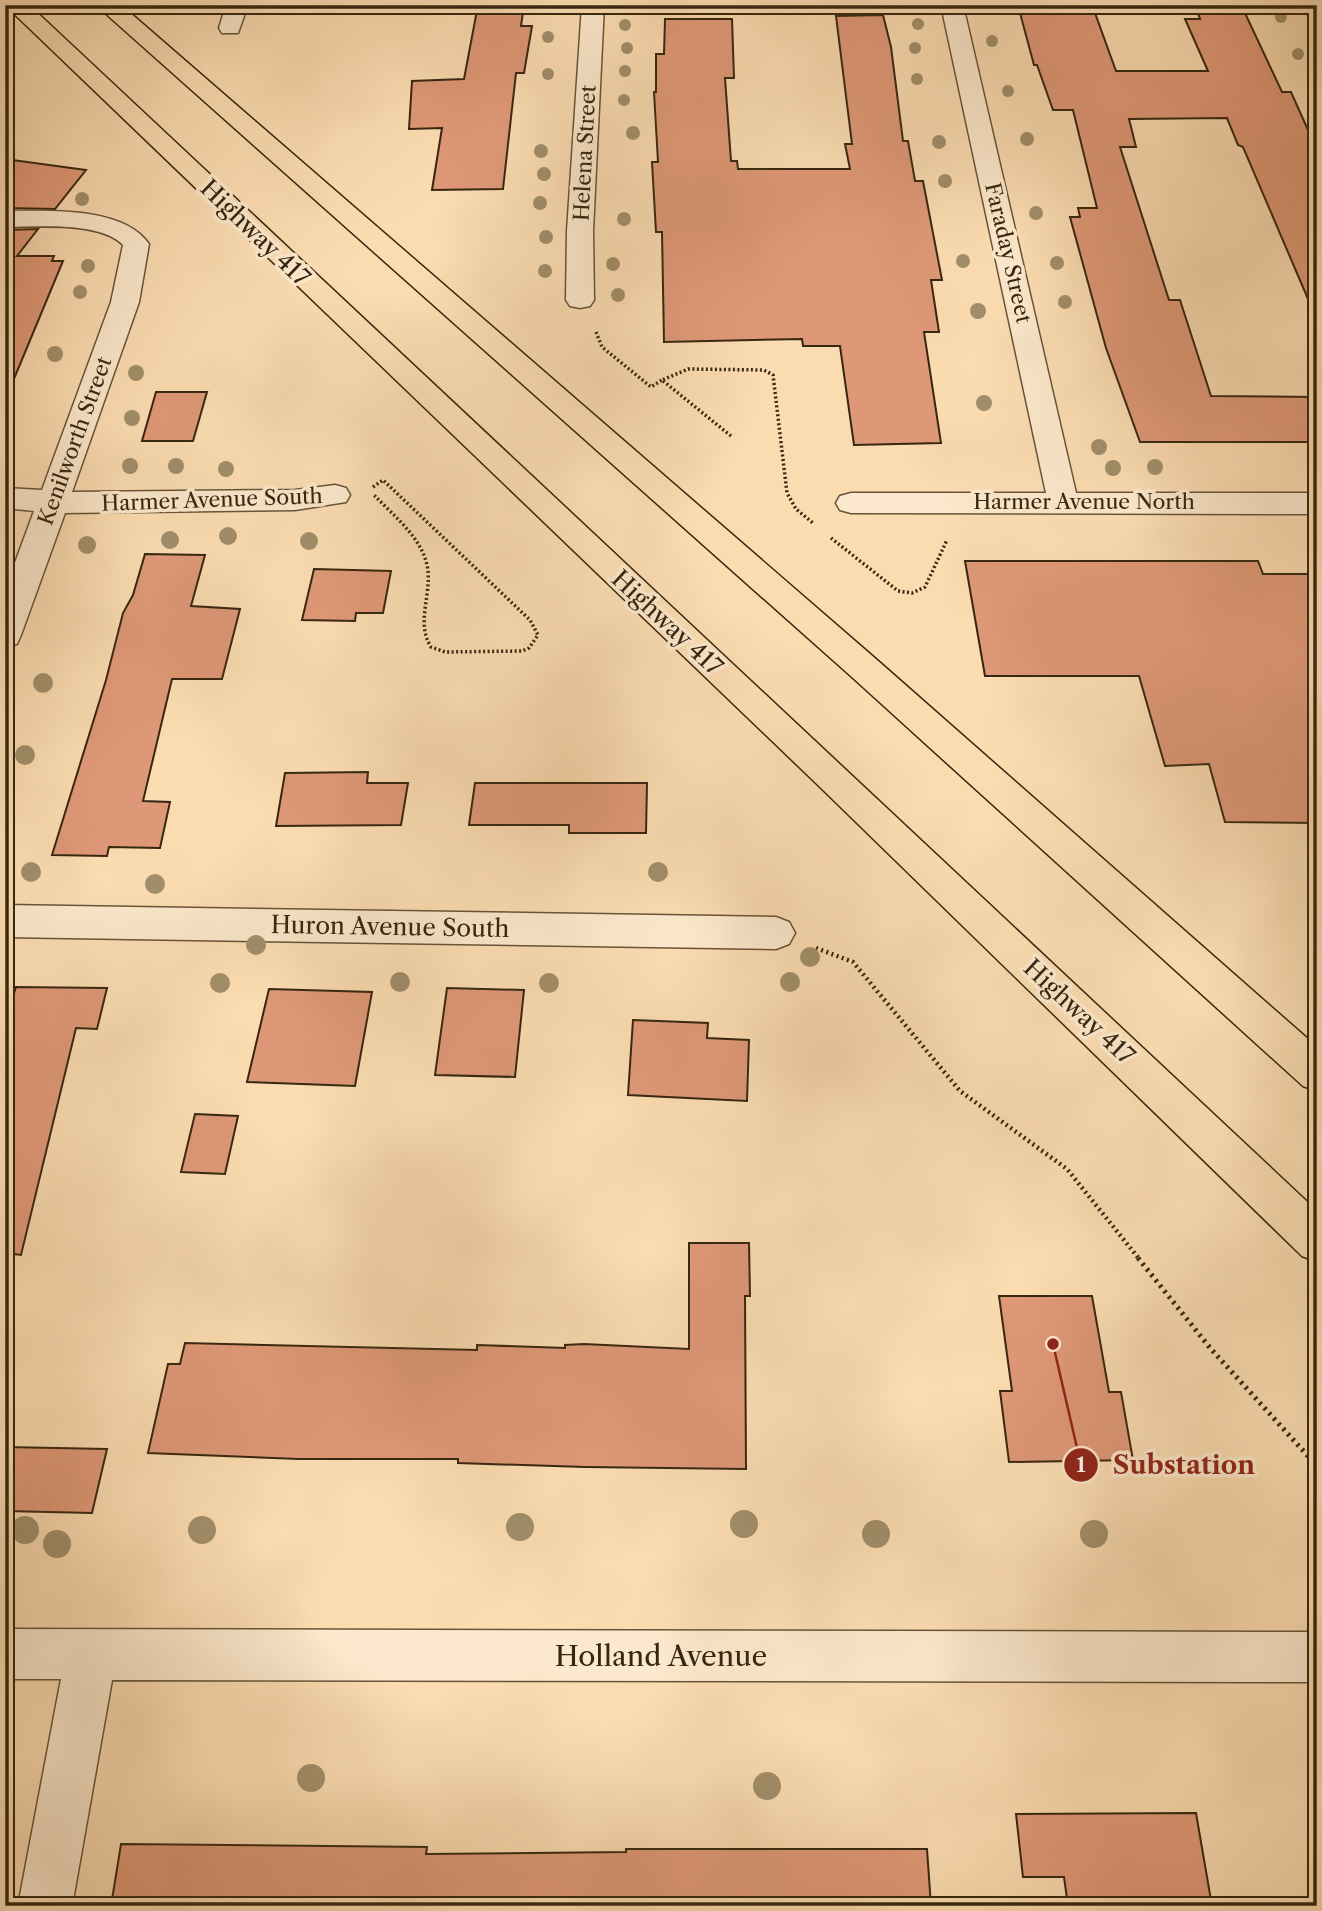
<svg xmlns="http://www.w3.org/2000/svg" width="1322" height="1911" viewBox="0 0 1322 1911" font-family="'Libre Caslon Text',serif">
<style>
.building{fill:#df9877;stroke:#362710;stroke-width:2}
.lines{fill:none;stroke-linecap:round;stroke-linejoin:round}
.minor-casing{stroke:#675438;stroke-width:3}
.highway-casing{stroke:#362710;stroke-width:3}
.path-far2{stroke:#362710;stroke-width:3.5;stroke-dasharray:2 2.5;stroke-linecap:butt}
.path-far1{stroke:#362710;stroke-width:4.5;stroke-dasharray:2 3.5;stroke-linecap:butt}
.path{stroke:#362710;stroke-width:5;stroke-dasharray:2.5 4.5;stroke-linecap:butt}
.minor{fill:#fce8cc;fill-rule:evenodd}
.highway{fill:#fbdcb1;fill-rule:evenodd}
.tree{fill:#a18e6a}
.labels{text-anchor:middle;stroke-width:7;stroke-linejoin:round;paint-order:stroke}
.far-street-label{font-size:21px;fill:#362710;stroke:#fce8cc}
.street-label{font-size:24px;fill:#362710;stroke:#fce8cc}
.near-street-label{font-size:28px;fill:#362710;stroke:#fce8cc}
.leader{fill:none;stroke:#8f2418;stroke-width:2.5}
.callout-dot{fill:#8f2418;stroke:#fce8cc;stroke-width:2.5}
.mark-label{font-size:21px;text-anchor:middle;font-weight:bold;fill:#fff}
.callout-label{font-size:26px;text-anchor:middle;font-weight:bold;fill:#8f2418;stroke:#fce8cc;stroke-width:7;stroke-linejoin:round;paint-order:stroke}
</style>
<rect width="100%" height="100%" fill="#fbdcb1"/>
<filter id="stains"><feTurbulence type="fractalNoise" baseFrequency=".00286" numOctaves="4"/><feColorMatrix values="0 0 0 0 .2 0 0 0 0 .09 0 0 0 0 .02 0 0 0 .5 -.17"/></filter>
<radialGradient id="worn" r=".72"><stop offset=".6" stop-color="#630" stop-opacity="0"/><stop offset="1" stop-color="#630" stop-opacity=".3"/></radialGradient>
<g class="building">
<path d="M478,5H524L521,26H532L524,73H516L503,189L432,190L442,128L409,129L412,81L464,79Z"/>
<path d="M1020,13H1095L1116,71H1208L1185,19H1200L1198,13H1245L1282,92H1291L1317,150V320L1243,147L1238,145L1227,118L1129,119L1136,147H1120L1169,300H1180L1211,396L1317,397V442H1140L1106,348L1070,217H1080L1078,208H1097L1073,110H1053L1037,65H1034Z"/>
<path d="M883,15L891,47L903,141H908L915,181H923L942,280H931L939,332H924L941,443L854,445L840,346H803L802,339L664,342L662,232H656L652,162H658L654,92H656V54H664L665,19H732L734,78H725L731,161H737L738,169H850L845,144H852L836,16Z"/>
<path d="M5,159L86,170L55,209L5,208Z"/>
<path d="M38,229L17,256H54L52,261H63L6,398L5,230Z"/>
<path d="M156,392H207L193,441H142Z"/>
<path d="M145,554L205,555L191,606L240,609L222,679H172L143,801L170,802L160,848L109,847L107,856L52,855L106,680L123,613L133,595Z"/>
<path d="M965,561H1258L1263,574H1317V823L1225,822L1209,764L1165,766L1139,676H985Z"/>
<path d="M314,569L391,571L383,613H356L355,621L302,620Z"/>
<path d="M368,772L367,783H408L401,825L276,826L285,773Z"/>
<path d="M475,783H647L646,833H569V825H469Z"/>
<path d="M16,987L107,988L97,1029L76,1028L21,1255L5,1253V1022Z"/>
<path d="M447,988L524,990L515,1077L435,1075Z"/>
<path d="M269,989L372,992L355,1086L247,1082Z"/>
<path d="M633,1020L708,1023L707,1038L749,1040L747,1101L628,1095Z"/>
<path d="M195,1114L238,1116L225,1174L181,1172Z"/>
<path d="M689,1243H749L750,1296H745L746,1469L585,1467L458,1463V1459H299L148,1453L168,1364H180L185,1343L477,1350V1345L565,1348V1345L584,1344L689,1349Z"/>
<path d="M999,1296H1092L1109,1392H1121L1133,1460L1009,1462L1000,1391H1012Z"/>
<path d="M5,1447L107,1449L92,1513L5,1511Z"/>
<path d="M1196,1813L1212,1906H1068L1064,1877H1023L1016,1814Z"/>
<path d="M121,1844L427,1847L426,1854L626,1852V1849H927L931,1906H111Z"/>
</g>
<g class="lines">
<g class="minor-casing">
<g id="minor">
<path d="M226,5H248L238,33H222L219,28Z"/>
<path d="M582,5H604L593,231L594,300L590,306L580,308L570,306L566,300L567,231Z"/>
<path d="M941,5H963L1076,493H1317V514L851,513L840,510L836,503L840,496L851,493H1046Z"/>
<path d="M1302,5H1317V19L1309,17Z"/>
<path d="M5,211C47,211 123,206 149,244L139,302L72,492L295,490L335,485L346,488L350,495L346,502L295,510L65,513L21,635L17,644L5,647V590L34,511L5,508V488L42,490L111,302L123,245C100,221 36,227 5,227Z"/>
<path d="M5,905L776,917L789,922L795,933L789,944L776,949L5,937Z"/>
<path d="M5,1629L1317,1632V1682L112,1680L72,1906H18L61,1679H5Z"/>
</g>
</g>
<g class="highway-casing">
<g id="highway">
<path d="M5,5H29L1317,1211V1262L1302,1256L818,785Z"/>
<path d="M96,5H121L877,660L1317,1047V1091L1303,1086L853,678Z"/>
</g>
</g>
<g class="path-far2">
<path d="M596,332L602,347L651,387L662,380"/>
<path d="M731,436L662,380L688,369L764,370L773,375L787,493L796,509L813,523"/>
<path d="M373,487L383,480L530,620L538,635L529,648L522,651L445,652L431,647C415,622 433,593 427,565C421,537 393,515 374,495"/>
<path d="M831,538L898,591L912,593L925,587L947,540"/>
</g>
<path class="path-far1" d="M816,948L853,962L960,1091L1067,1169L1140,1260"/>
<path class="path" d="M1138,1258L1211,1349L1317,1466"/>
<use href="#minor" class="minor"/>
<use href="#highway" class="highway"/>
</g>
<g class="tree">
<circle cx="1281" cy="17" r="6"/>
<circle cx="918" cy="24" r="6"/>
<circle cx="625" cy="25" r="6"/>
<circle cx="548" cy="37" r="6"/>
<circle cx="992" cy="41" r="6"/>
<circle cx="627" cy="48" r="6"/>
<circle cx="915" cy="48" r="6"/>
<circle cx="1298" cy="54" r="6"/>
<circle cx="625" cy="71" r="6"/>
<circle cx="548" cy="74" r="6"/>
<circle cx="917" cy="79" r="6"/>
<circle cx="1008" cy="91" r="6"/>
<circle cx="624" cy="100" r="6"/>
<circle cx="633" cy="133" r="7"/>
<circle cx="1027" cy="139" r="7"/>
<circle cx="939" cy="142" r="7"/>
<circle cx="541" cy="151" r="7"/>
<circle cx="544" cy="174" r="7"/>
<circle cx="945" cy="181" r="7"/>
<circle cx="82" cy="199" r="7"/>
<circle cx="540" cy="203" r="7"/>
<circle cx="1036" cy="213" r="7"/>
<circle cx="624" cy="219" r="7"/>
<circle cx="546" cy="237" r="7"/>
<circle cx="963" cy="261" r="7"/>
<circle cx="1057" cy="263" r="7"/>
<circle cx="613" cy="264" r="7"/>
<circle cx="88" cy="266" r="7"/>
<circle cx="545" cy="271" r="7"/>
<circle cx="80" cy="292" r="7"/>
<circle cx="618" cy="295" r="7"/>
<circle cx="1065" cy="302" r="7"/>
<circle cx="978" cy="311" r="8"/>
<circle cx="55" cy="354" r="8"/>
<circle cx="136" cy="373" r="8"/>
<circle cx="984" cy="403" r="8"/>
<circle cx="132" cy="418" r="8"/>
<circle cx="1099" cy="447" r="8"/>
<circle cx="130" cy="466" r="8"/>
<circle cx="176" cy="466" r="8"/>
<circle cx="1155" cy="467" r="8"/>
<circle cx="1113" cy="468" r="8"/>
<circle cx="226" cy="469" r="8"/>
<circle cx="228" cy="536" r="9"/>
<circle cx="170" cy="540" r="9"/>
<circle cx="309" cy="541" r="9"/>
<circle cx="87" cy="545" r="9"/>
<circle cx="43" cy="683" r="10"/>
<circle cx="25" cy="755" r="10"/>
<circle cx="31" cy="872" r="10"/>
<circle cx="658" cy="872" r="10"/>
<circle cx="155" cy="884" r="10"/>
<circle cx="256" cy="945" r="10"/>
<circle cx="810" cy="957" r="10"/>
<circle cx="400" cy="982" r="10"/>
<circle cx="790" cy="982" r="10"/>
<circle cx="220" cy="983" r="10"/>
<circle cx="549" cy="983" r="10"/>
<circle cx="744" cy="1524" r="14"/>
<circle cx="520" cy="1527" r="14"/>
<circle cx="25" cy="1530" r="14"/>
<circle cx="202" cy="1530" r="14"/>
<circle cx="876" cy="1534" r="14"/>
<circle cx="1094" cy="1534" r="14"/>
<circle cx="57" cy="1544" r="14"/>
<circle cx="311" cy="1778" r="14"/>
<circle cx="767" cy="1786" r="14"/>
</g>
<g class="labels">
<g class="far-street-label">
<text transform="translate(585 153) rotate(-87)" y="7">Helena Street</text>
<text transform="translate(1008 253) rotate(77)" y="7">Faraday Street</text>
<text transform="translate(75 441) rotate(-70)" y="7">Kenilworth Street</text>
<text transform="translate(212 500) rotate(-2)" y="7">Harmer Avenue South</text>
<text x="1084" y="509">Harmer Avenue North</text>
</g>
<g class="street-label">
<text transform="translate(255 233) rotate(44)" y="8">Highway 417</text>
<text transform="translate(667 623) rotate(43)" y="8">Highway 417</text>
<text transform="translate(390 927) rotate(1)" y="8">Huron Avenue South</text>
<text transform="translate(1079 1012) rotate(43)" y="8">Highway 417</text>
</g>
<g class="near-street-label">
<text x="661" y="1666">Holland Avenue</text>
</g>
</g>
<path class="leader" d="M1053 1344L1081 1465"/>
<g class="callout-dot">
<circle cx="1053" cy="1344" r="7"/>
<circle cx="1081" cy="1465" r="18"/>
</g>
<g class="mark-label">
<text x="1081" y="1472">1</text>
</g>
<g class="callout-label">
<text x="1184" y="1474">Substation</text>
</g>
<rect width="1322" height="1911" fill="none" stroke="#fbdcb1" stroke-width="28"/>
<rect x="7" y="7" width="1308" height="1897" fill="none" stroke="#362710" stroke-width="3.5"/>
<rect x="14" y="14" width="1294" height="1883" fill="none" stroke="#362710" stroke-width="2"/>
<rect width="100%" height="100%" filter="url(#stains)"/>
<rect width="100%" height="100%" fill="url(#worn)"/>
</svg>
